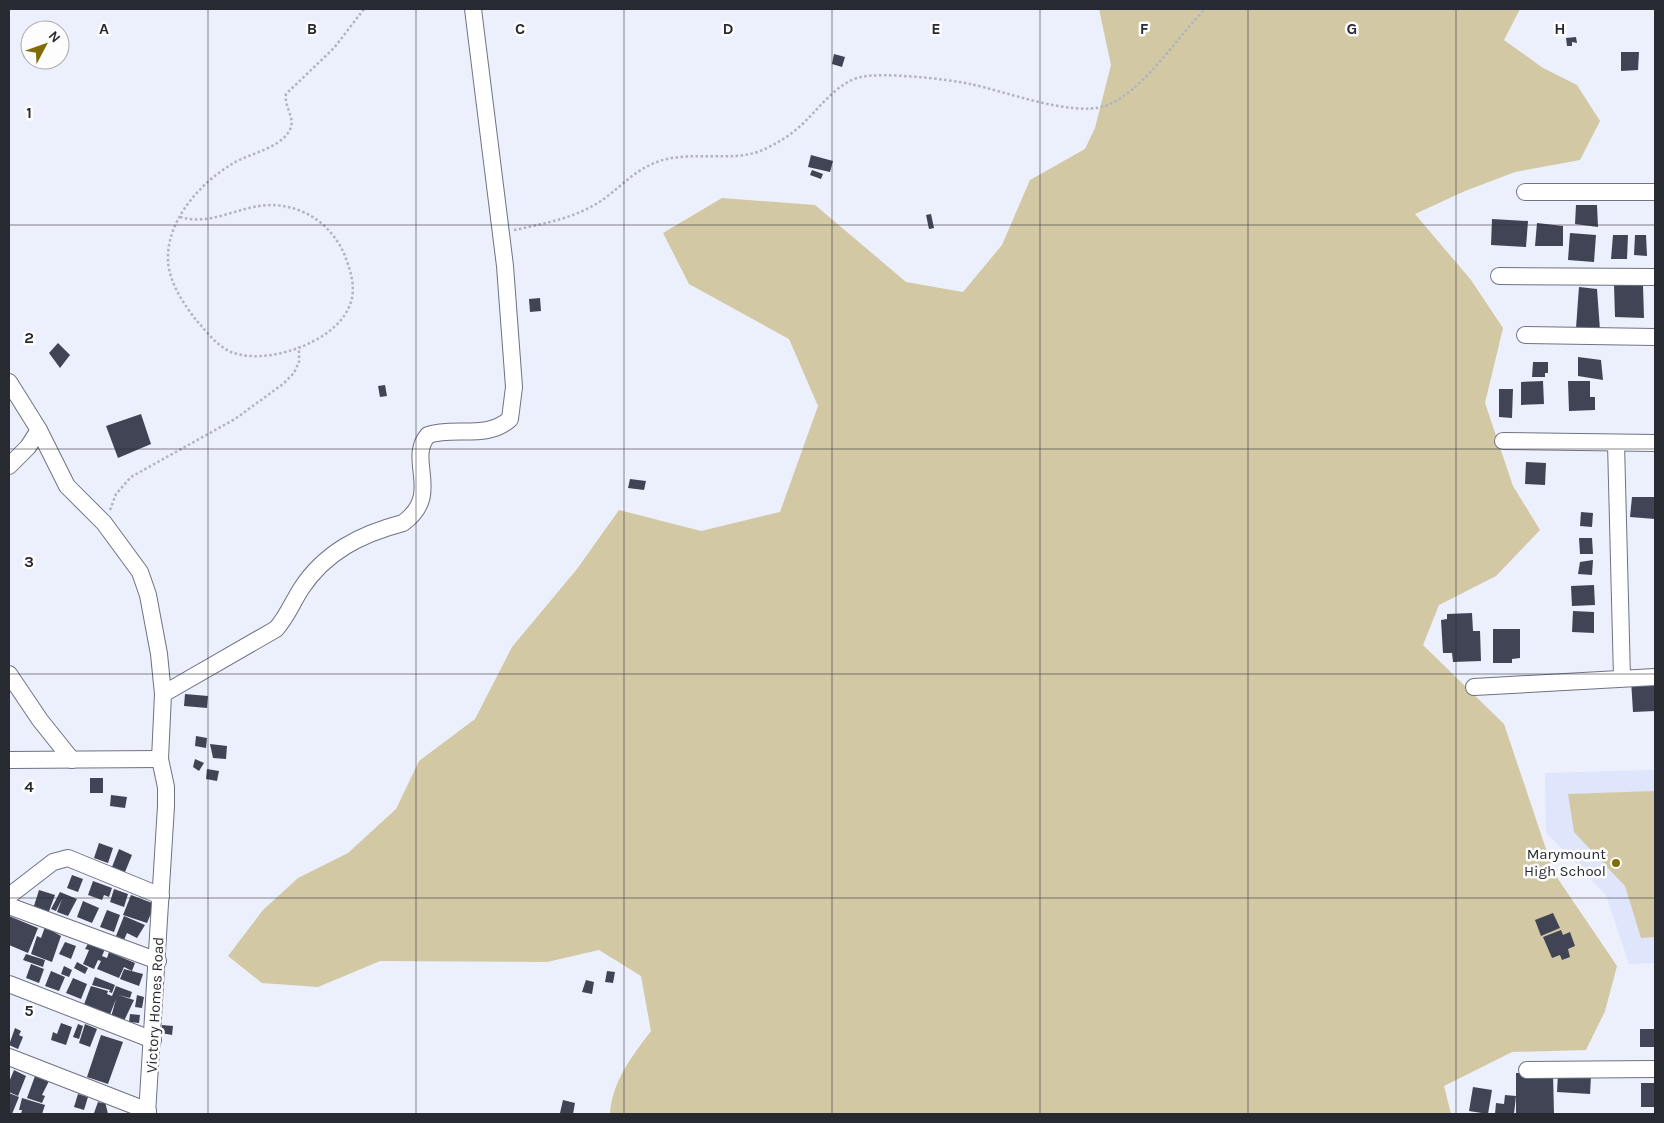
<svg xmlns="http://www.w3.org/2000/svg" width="1664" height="1123" viewBox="0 0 1664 1123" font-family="Karla,sans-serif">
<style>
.built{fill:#dfe5fb}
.green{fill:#d2c8a3}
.building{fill:#404455}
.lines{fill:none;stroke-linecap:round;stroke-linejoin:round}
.street-casing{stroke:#6e7285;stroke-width:18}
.path{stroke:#b1b4bf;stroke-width:2.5;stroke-dasharray:2.5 2.5;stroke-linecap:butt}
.street{stroke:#fff;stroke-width:16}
.grid{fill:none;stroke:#282a32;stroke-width:1;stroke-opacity:0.55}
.poi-dot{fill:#826c06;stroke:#fdfdfd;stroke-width:2}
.labels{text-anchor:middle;stroke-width:5;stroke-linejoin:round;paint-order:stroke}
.poi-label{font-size:15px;fill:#282a32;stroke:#fdfdfd;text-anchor:end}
.street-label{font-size:15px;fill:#282a32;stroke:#fdfdfd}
.grid-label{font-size:16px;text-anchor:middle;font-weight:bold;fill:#282a32;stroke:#fdfdfd;stroke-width:5;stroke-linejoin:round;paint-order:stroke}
</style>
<rect width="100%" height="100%" fill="#eceffc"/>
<path class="built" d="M1655,770V963L1629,964L1606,895L1546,832L1545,773Z"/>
<g class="green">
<path d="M1099,9H1520L1504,40L1543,68L1577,85L1600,121L1580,160L1515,172L1465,191L1415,214L1471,280L1503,328L1485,403L1513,486L1540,530L1496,576L1439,605L1423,645L1504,724L1554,873L1617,966L1605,1011L1586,1050L1512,1052L1444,1086L1451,1114H610C612,1082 632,1056 651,1031L641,976L599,950L547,962L380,961L318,987L262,983L228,956L263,910L298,878L348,853L396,809L419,761L475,719L512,647L577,569L619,510L701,531L780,512L818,406L789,339L689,284L663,233L722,198L815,205L906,282L963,292L1002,245L1030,180L1085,149L1095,128L1111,65Z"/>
<path d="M1655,791V937L1641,938L1625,886L1574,832L1568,794Z"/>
</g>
<g class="building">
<path d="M1576,37L1577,43L1572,42V46H1567L1566,38Z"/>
<path d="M1621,52H1639L1638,70L1621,71Z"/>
<path d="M834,54L845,57L842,67L832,64Z"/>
<path d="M811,155L833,161L830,172L808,167Z"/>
<path d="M812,170L823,174L821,179L810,175Z"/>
<path d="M1576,205H1597L1598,227L1575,224Z"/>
<path d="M931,214L934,228L929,229L926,215Z"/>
<path d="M1492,219L1528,221L1526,247L1491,245Z"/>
<path d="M1537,223L1563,226V246H1535Z"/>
<path d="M1570,233L1596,235L1594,262L1568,260Z"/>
<path d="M1613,235H1628L1627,259H1611Z"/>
<path d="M1635,235H1646L1647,256L1634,255Z"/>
<path d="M1614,285H1643L1644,318L1615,317Z"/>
<path d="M1579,287L1597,289L1600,330L1576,328Z"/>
<path d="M540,298L541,311L530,312L529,299Z"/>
<path d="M58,343L70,355L60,368L49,353Z"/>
<path d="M1578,357L1601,360L1603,380L1578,376Z"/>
<path d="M1533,362H1548V373H1545V377H1532Z"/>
<path d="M1543,381L1544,404L1521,405V382Z"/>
<path d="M1568,381H1590V397H1595V410L1569,411Z"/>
<path d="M385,385L387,396L380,397L378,386Z"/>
<path d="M1499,389H1513L1512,418L1499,417Z"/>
<path d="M141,414L151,444L118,458L106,426Z"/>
<path d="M1526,462L1546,463L1545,485L1525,484Z"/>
<path d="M630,479L646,481L644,490L628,488Z"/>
<path d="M1632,497H1655V519L1630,517Z"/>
<path d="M1581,512L1593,513L1592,527L1580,526Z"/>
<path d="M1579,538H1592L1593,554H1580Z"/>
<path d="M1593,560L1592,575L1578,574L1580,562Z"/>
<path d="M1594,585L1595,605L1572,606L1571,586Z"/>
<path d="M1573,611L1594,612V633L1572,632Z"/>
<path d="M1472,613L1473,631H1480L1481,661L1453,662L1452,653H1443L1441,620L1447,619V614Z"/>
<path d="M1493,629H1520V658L1512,659V663H1493Z"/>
<path d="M1655,679V711L1633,712L1631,680Z"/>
<path d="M185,694L208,696L207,708L184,706Z"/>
<path d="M196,736L207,738L206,748L195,746Z"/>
<path d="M210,744L227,746L226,759L213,758Z"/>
<path d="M195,759L204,763L199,771L193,767Z"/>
<path d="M207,769L219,771L217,781L206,779Z"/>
<rect x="90" y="778" width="13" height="15"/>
<path d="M111,795L127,797L125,808L110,806Z"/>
<path d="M99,843L113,848L108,863L94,858Z"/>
<path d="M119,849L132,855L125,872L112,867Z"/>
<path d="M72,875L83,879L78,892L67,888Z"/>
<path d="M93,881L112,888L109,897L104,895L102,900L88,895Z"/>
<path d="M114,889L128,894L124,907L110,902Z"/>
<path d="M39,890L55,895L48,914L33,909Z"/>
<path d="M60,892L77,899L68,916L57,912L62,899L56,911L51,909Z"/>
<path d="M131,895L155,904L147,923L123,915Z"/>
<path d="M83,901L99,908L92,923L77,917Z"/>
<path d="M107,910L120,915L114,932L100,927Z"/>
<path d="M1553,913L1560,928L1541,936L1535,920Z"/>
<path d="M9,916L38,928L28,953L9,945Z"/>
<path d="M124,916L145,925L137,938L127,933L124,940L116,936Z"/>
<path d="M45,927L61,936L52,962L31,954L37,936L41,938Z"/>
<path d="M1561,930L1563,935L1570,932L1575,946L1568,949L1570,957L1562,960L1560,955L1552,958L1543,937Z"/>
<path d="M65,942L76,946L71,959L59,954Z"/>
<path d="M89,942L105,949L102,956L107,958L109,952L135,963L132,971L124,967L119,978L97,969L101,961L98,960L94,969L83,964L89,950L85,949Z"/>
<path d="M26,954L45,960L43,967L23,960Z"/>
<path d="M77,962L88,968L85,974L74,968Z"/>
<path d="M31,964L44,969L39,983L26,978Z"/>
<path d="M64,966L72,970L69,977L61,974Z"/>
<path d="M124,969L143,974L139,986L120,979Z"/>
<path d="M51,971L65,977L59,991L45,986Z"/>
<path d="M607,971L615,972L613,983L605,982Z"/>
<path d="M95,977L115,985L112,993L109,992L110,990L92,985Z"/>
<path d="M73,978L87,984L81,999L66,993Z"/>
<path d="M586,980L594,982L592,994L582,992Z"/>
<path d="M91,986L108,991L107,994L112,996L116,986L132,992L130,998L118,995L134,1000L124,1021L111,1017L116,999L109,1017L83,1007Z"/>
<path d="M137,995L144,997L142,1008L135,1007Z"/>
<path d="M130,1014L140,1015L139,1023L129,1022Z"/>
<path d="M61,1023L72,1027L66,1045L51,1040L53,1032L57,1034Z"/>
<path d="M78,1024L83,1026L79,1039L73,1037Z"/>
<path d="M85,1024L97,1029L90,1047L79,1043Z"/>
<path d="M162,1025L173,1026L172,1035L161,1033Z"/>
<path d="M15,1028L21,1031L19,1035L23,1037L18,1049L9,1045Z"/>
<rect x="1640" y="1029" width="15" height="18"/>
<path d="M101,1035L123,1042L108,1084L87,1077Z"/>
<path d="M14,1070L26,1076L18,1096L9,1092V1082Z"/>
<path d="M1516,1073H1553L1554,1114H1516Z"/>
<path d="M1558,1074L1591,1075L1590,1094L1557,1092Z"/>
<path d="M35,1076L49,1081L42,1095L45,1096L42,1103L27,1098Z"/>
<rect x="1641" y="1083" width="14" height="24"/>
<path d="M1473,1087L1492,1090L1488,1114L1469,1111Z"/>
<path d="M9,1093L19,1097L12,1114H9Z"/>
<path d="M78,1094L88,1097L84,1110L74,1107Z"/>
<path d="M1505,1095L1516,1096L1514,1114H1495L1496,1103L1504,1104Z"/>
<path d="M104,1097L108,1114L94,1113L98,1102L102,1103Z"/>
<path d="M22,1098L45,1105L42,1114H21L22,1110H19Z"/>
<path d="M563,1100L575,1103L573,1114L560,1113Z"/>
</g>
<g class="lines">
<g class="street-casing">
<g id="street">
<path d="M1525,192H1655"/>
<path d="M1499,276L1655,277"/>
<path d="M1525,335L1655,337"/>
<path d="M9,382L39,430L67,486L104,523L140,572L148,595L159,654L163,694L160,759L166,787V806L147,1114"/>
<path d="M1503,441L1655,443"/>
<path d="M1616,443L1622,678"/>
<path d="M9,466L28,447L39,430"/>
<path d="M9,674L40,720L72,760"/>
<path d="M1474,687L1655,677"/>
<path d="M163,694L276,629C287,617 292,603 301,589C325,552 361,534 403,523C443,494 406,460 428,435C454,426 487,440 510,419L514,387L505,266L473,9"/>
<path d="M9,760L160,759"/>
<path d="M9,896L53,862L68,858L161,896"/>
<path d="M9,906L158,961"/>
<path d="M9,984L153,1040"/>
<path d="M9,1057L148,1111"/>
<path d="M1527,1070L1655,1069"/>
</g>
</g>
<g class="path">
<path d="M180,217C223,229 251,191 301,211C321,219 337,236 345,256C351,272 357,290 349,307C334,343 266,366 231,352C217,346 207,332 197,321C184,305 169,282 168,261C166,221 200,183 232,164C249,153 284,148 291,127C294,116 284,106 286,94L334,48L364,9"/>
<path d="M514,230C542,224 571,219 596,204C615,193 630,174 650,165C685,147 732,165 765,149C777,143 788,137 798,128C817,112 836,82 861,77C882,72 948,79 970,84C1005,91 1071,117 1105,106C1141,94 1178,36 1205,9"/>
<path d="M110,510L116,494L131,477L235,419L283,384L294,373L299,362V347"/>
</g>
<use href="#street" class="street"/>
</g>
<path class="grid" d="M208,9V1114M416,9V1114M624,9V1114M832,9V1114M1040,9V1114M1248,9V1114M1456,9V1114M9,225H1655M9,449H1655M9,674H1655M9,898H1655"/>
<circle class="poi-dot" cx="1616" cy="863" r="5"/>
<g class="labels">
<g class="poi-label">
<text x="1606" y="859">Marymount<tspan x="1606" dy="17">High School</tspan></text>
</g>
<g class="street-label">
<text transform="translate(155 1005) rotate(-87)" y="5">Victory Homes Road</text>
</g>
</g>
<g class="grid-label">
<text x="104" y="34">A</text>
<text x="312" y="34">B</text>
<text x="520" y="34">C</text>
<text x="728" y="34">D</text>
<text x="936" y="34">E</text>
<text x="1144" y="34">F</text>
<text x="1352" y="34">G</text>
<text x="1560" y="34">H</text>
<text x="29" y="118">1</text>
<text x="29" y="343">2</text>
<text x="29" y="567">3</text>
<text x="29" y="792">4</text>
<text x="29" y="1016">5</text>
</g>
<rect width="1664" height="1123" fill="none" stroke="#282a32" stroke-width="20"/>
<g transform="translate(45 45) rotate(49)"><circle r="24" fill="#fdfdfd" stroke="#a8a9ac"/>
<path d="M0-4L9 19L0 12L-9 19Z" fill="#826c06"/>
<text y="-8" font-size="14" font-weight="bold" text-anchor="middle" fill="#282a32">N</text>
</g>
</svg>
